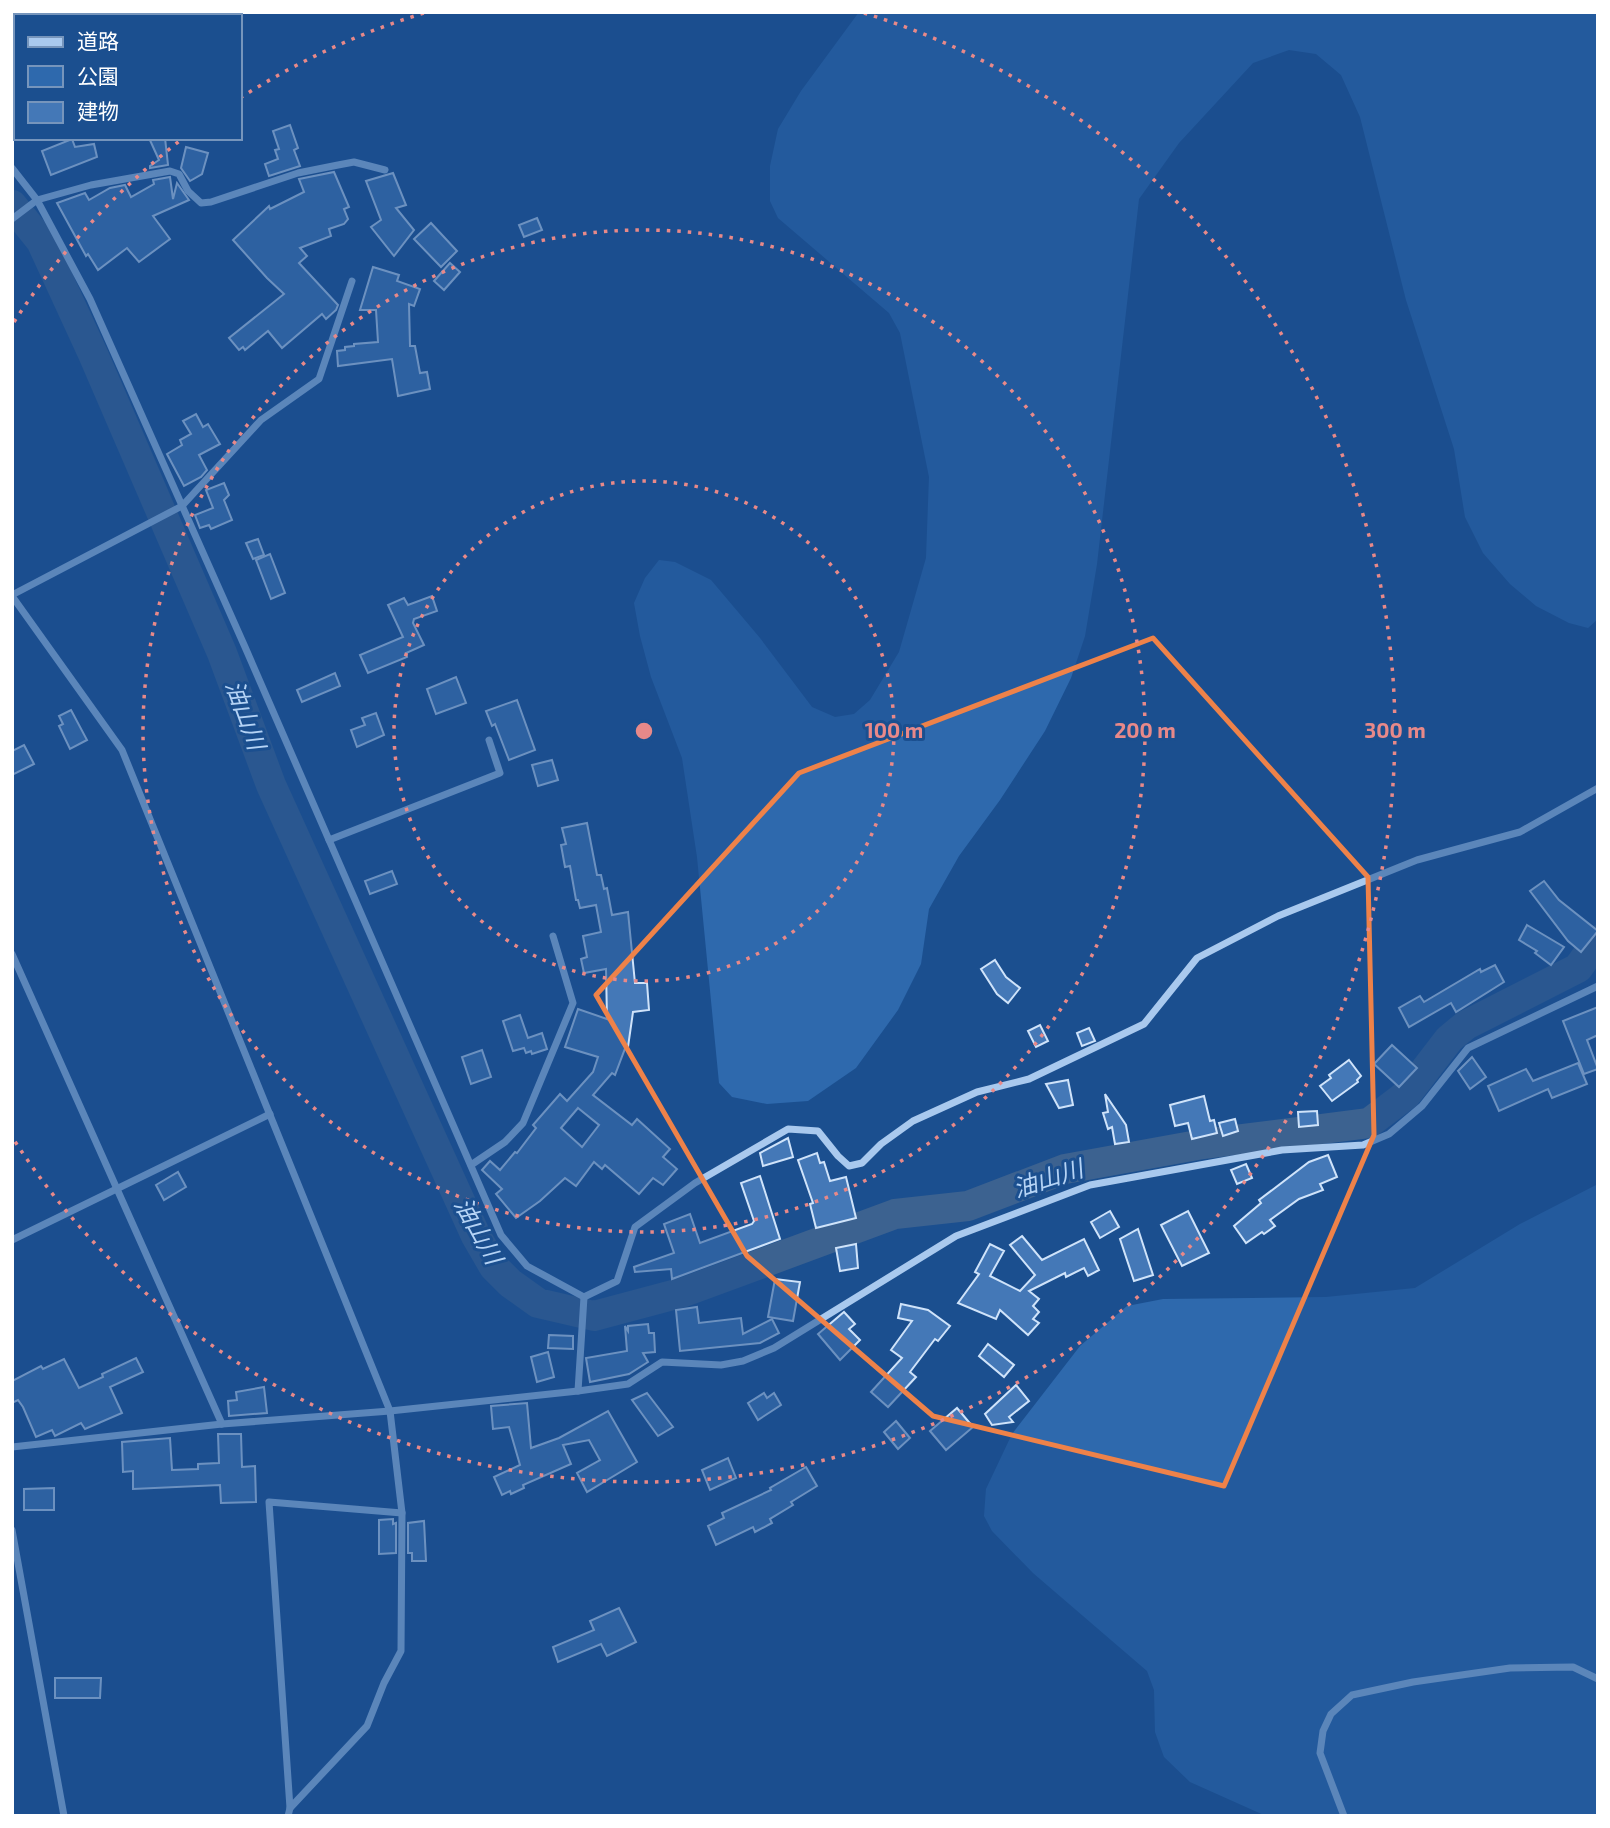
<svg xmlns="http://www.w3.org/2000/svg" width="1610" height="1828" viewBox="0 0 1610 1828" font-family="'Exo 2','Noto Sans JP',sans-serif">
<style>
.green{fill:#2e69ad}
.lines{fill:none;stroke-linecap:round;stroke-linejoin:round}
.river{stroke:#3c6290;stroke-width:30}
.building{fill:#4478b7;stroke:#cfe3fa;stroke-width:2;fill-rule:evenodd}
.minor{stroke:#a9c9ee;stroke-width:7}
.marked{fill:none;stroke:#ee8249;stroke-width:5;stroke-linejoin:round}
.ring{fill:none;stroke:#e88989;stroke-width:3.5;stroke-dasharray:3.5 7}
.labels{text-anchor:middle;stroke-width:6;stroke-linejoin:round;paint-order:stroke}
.water-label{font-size:24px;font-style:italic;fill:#b5d3f5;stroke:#1b4f8f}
.centre{fill:#e88989;stroke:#1b4f8f;stroke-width:3.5}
.ring-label{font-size:21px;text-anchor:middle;font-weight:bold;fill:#e88989;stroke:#1b4f8f;stroke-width:6;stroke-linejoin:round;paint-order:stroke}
</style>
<rect width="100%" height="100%" fill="#1b4f8f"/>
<g class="green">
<path d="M859,12H1598V619L1588,628L1569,623L1536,606L1510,584L1483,553L1465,517L1454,449L1406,300L1360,117L1341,75L1316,54L1289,50L1253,63L1179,143L1139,199L1097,564L1085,636L1071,678L1045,731L1000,800L959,856L929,909L921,964L898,1010L856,1068L808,1101L767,1104L732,1097L719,1083L697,857L682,758L651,677L640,636L634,603L645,578L659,560L675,562L711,580L760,638L812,707L835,717L854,714L870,700L899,652L926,558L929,477L900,333L889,313L778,218L770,201V166L778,129L801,91Z"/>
<path d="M1598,1184V1816H1266L1190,1782L1164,1757L1155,1732L1154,1690L1147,1671L1033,1573L992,1531L984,1516L986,1489L1012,1434L1080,1346L1127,1306L1163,1299L1326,1297L1415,1288L1520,1224Z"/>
</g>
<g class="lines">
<path class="river" d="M12,205L41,241L93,354L222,653L271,785L476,1236L494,1267L510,1283L538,1303L594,1316L684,1292L895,1214L968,1206L1065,1169L1203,1144L1369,1123L1406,1095L1449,1039L1466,1025L1578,968L1598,940"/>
</g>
<g class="building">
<path d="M290,125L298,148L294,150L300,166L269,176L265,164L278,159L275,150L279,149L273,131Z"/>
<path d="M149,138H165L168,165L150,168V166L159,160Z"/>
<path d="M72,139L75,147L94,144L97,157L51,175L42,151Z"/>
<path d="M186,147L208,153L202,174L190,181L181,168Z"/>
<path d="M334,172L349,207L344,209L348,219L344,224L329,229L331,236L300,248L307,256L299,263L338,305L336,310L326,319L322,314L282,348L268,331L245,350L243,347L239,350L229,338L284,294L267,278L233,240L269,206L270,209L304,192L299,179Z"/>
<path d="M393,173L406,205L396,208L414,230L394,256L371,227L381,220L366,181Z"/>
<path d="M170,177L173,199L177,183L189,200L153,216L170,239L139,262L127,248L98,270L88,254L86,256L57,203L85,193L89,200L110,188L125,185L131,197L154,184L153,180Z"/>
<path d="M537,218L542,230L524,237L519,225Z"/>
<path d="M431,223L457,251L441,267L414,239Z"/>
<path d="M450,263L460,272L444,290L434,281Z"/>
<path d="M373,267L399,275L397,281L420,289L414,306L409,304L410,346H415L420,373L427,372L430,389L398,396L392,359L338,366L337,351L345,350V347L354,346V344L378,342L376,310H360Z"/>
<path d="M196,414L203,427L208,424L220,444L199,455L207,470L201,477L184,486L167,454L182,445L180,440L191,434L183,421Z"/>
<path d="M224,483L229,495L224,500L232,520L211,529L209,525L200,528L195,515L213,508L206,490Z"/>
<path d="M258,539L264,555L253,559L246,543Z"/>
<path d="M270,554L285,593L271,599L256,560Z"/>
<path d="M432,596L437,611L414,619L413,623L424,645L406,653L407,657L368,673L360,655L403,637L388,605L404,598L408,605Z"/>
<path d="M335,673L340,686L302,702L297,690Z"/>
<path d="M456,677L466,703L436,714L427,689Z"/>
<path d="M517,700L535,750L509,760L495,724L492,726L486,711Z"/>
<path d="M71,710L87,740L70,749L59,726L63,724L59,716Z"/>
<path d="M376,713L384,735L357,747L351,730L365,725L362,718Z"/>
<path d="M24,745L34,764L12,775V751Z"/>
<path d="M552,760L558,780L538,786L532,765Z"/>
<path d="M587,823L597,875H601L604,889L607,888L612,915L628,912L635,983H647L649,1010L633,1012L628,1047L626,1046L615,1075L612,1073L593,1095L632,1125L637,1119L670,1149L663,1157L677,1169L663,1185L653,1178L639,1194L605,1165L602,1169L594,1162L576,1186L565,1178L540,1201L516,1218L496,1194L502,1189L482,1170L490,1161L500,1170L515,1152L517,1153L536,1128L533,1125L560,1094L567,1101L593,1072L598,1057L565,1047L578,1009L607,1019L606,969L584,973L581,959L587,957L583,936L601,932L596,905L580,908L578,900H576L570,866L565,867L561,845L566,844L562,828ZM578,1108L599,1125L582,1147L561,1128Z"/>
<path d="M392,871L397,884L370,894L365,881Z"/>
<path d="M1544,881L1559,900L1598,931L1581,952L1568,941L1530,891Z"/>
<path d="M1527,925L1564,947L1551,965L1535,953L1537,951L1519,940Z"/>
<path d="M995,960L1006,977L1020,988L1008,1003L997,994L981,969Z"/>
<path d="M1495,965L1504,982L1456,1012L1451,1003L1409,1027L1399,1008L1420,996L1424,1002L1480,969L1481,972Z"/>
<path d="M1598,1007V1035L1587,1040L1598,1069L1584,1074L1563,1021Z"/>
<path d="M520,1015L528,1038L542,1033L547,1049L532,1054L531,1051L526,1053L524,1048L513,1051L503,1021Z"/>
<path d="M1040,1025L1048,1041L1036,1047L1028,1031Z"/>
<path d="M1089,1028L1095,1041L1082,1046L1077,1033Z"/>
<path d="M1392,1045L1417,1068L1399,1087L1374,1064Z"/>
<path d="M482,1050L491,1077L471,1084L462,1057Z"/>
<path d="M1472,1057L1486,1077L1470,1089L1458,1071Z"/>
<path d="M1349,1060L1361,1076L1357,1080L1358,1082L1332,1101L1320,1086L1331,1078L1329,1075Z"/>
<path d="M1578,1063L1587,1084L1552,1098L1548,1089L1499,1111L1488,1086L1526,1069L1533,1081Z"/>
<path d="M1068,1080L1073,1105L1059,1108L1046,1084Z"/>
<path d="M1105,1094L1126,1125L1129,1142L1115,1144L1112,1127L1108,1129L1103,1113L1108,1112Z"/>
<path d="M1204,1096L1210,1121L1214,1120L1217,1133L1192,1139L1188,1123L1175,1126L1170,1105Z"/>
<path d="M1317,1111L1318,1125L1299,1127L1298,1112Z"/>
<path d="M1235,1119L1238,1131L1223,1136L1219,1123Z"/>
<path d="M788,1138L793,1157L763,1166L760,1153Z"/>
<path d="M817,1153L820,1163L824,1162L830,1181L846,1177L856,1218L816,1228L810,1204L813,1203L798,1160Z"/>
<path d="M1328,1155L1337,1177L1320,1184L1323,1190L1299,1199L1270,1220L1275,1226L1264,1234L1262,1232L1246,1243L1234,1226L1261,1203L1259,1200L1309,1162Z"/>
<path d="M1246,1164L1252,1178L1237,1184L1231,1170Z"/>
<path d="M178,1172L186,1187L164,1200L156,1185Z"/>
<path d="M760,1176L780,1239L672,1279L671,1269L635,1272L634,1267L674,1253L664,1224L690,1214L700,1243L752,1224L754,1221L741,1183Z"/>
<path d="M1110,1211L1119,1227L1100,1238L1091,1222Z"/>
<path d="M1188,1211L1209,1253L1182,1266L1161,1225Z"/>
<path d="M1138,1229L1153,1275L1134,1281L1120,1239Z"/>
<path d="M1022,1236L1042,1260L1084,1239L1099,1270L1088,1276L1084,1268L1066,1277L1065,1273L1029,1291L1039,1299L1033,1306L1039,1312L1033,1319L1039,1323L1028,1335L1000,1310L996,1319L958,1303L979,1274L975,1272L990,1244L1004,1251L990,1276L1020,1291L1035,1275L1010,1245Z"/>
<path d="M856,1244L858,1268L840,1271L836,1248Z"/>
<path d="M775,1279L800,1282L793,1321L768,1317Z"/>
<path d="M901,1304L928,1310L950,1326L938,1341L935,1339L910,1372L916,1377L888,1407L871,1392L902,1358L891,1350L912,1321L898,1318Z"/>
<path d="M697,1307L699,1323L741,1318L743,1334L772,1319L779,1333L760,1343L680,1351L676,1310Z"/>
<path d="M844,1312L855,1324L849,1329L860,1340L840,1360L818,1334Z"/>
<path d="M648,1324L649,1333H654L655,1352L643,1353L648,1362L629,1374L590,1382L586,1358L627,1351L625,1326L628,1331V1326Z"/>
<path d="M549,1335L573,1336V1349L548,1348Z"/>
<path d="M988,1344L1014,1365L1004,1377L979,1356Z"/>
<path d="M548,1352L554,1377L537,1382L531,1357Z"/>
<path d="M136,1358L143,1372L110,1387L122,1413L85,1429L81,1423L55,1436L52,1430L36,1437L23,1407L18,1400L12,1403V1381L41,1366L43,1369L64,1359L79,1388L103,1377L102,1374Z"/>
<path d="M1016,1385L1029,1401L1009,1417L1013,1422L992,1425L985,1414Z"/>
<path d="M264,1387L267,1413L229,1416L228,1401L237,1400L236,1392Z"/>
<path d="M647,1393L673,1427L658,1436L632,1400Z"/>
<path d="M764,1393L767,1398L774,1393L781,1405L758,1420L748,1403Z"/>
<path d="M527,1403L531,1448L559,1438L608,1411L637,1462L587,1492L577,1473L600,1460L589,1440L563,1445L571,1464L523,1485L524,1488L511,1494L510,1491L502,1495L494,1477L520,1465L509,1427L493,1429L491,1406Z"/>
<path d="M957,1408L973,1427L946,1450L930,1431Z"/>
<path d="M896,1421L910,1438L898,1449L884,1432Z"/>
<path d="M218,1434H241L242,1467L255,1466L256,1502L221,1503L220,1485L133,1489V1471L123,1472L122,1442L170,1438L172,1470L198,1469V1464L219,1463Z"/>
<path d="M728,1458L736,1478L710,1490L702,1470Z"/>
<path d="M806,1467L817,1486L791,1502L793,1505L770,1519L772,1523L755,1532L753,1527L716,1545L708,1526L724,1518L722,1513L771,1490L770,1488Z"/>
<path d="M54,1488V1510H24V1489Z"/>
<path d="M393,1519V1524L396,1523V1553L379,1554V1520Z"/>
<path d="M424,1521L426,1561H412V1553H408V1523Z"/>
<path d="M619,1608L636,1642L607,1656L601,1644L558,1662L553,1647L594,1630L590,1621Z"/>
<path d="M55,1678H101L100,1698H55Z"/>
</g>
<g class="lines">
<g class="minor">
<path d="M12,168L37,200L90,299L245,647L501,1235L527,1266L584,1297"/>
<path d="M12,219L37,200L91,185L170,171L179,174L188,191L201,203L211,202L298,173L338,165L354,162L385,170"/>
<path d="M12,595L182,506L261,420L319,379L352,281"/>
<path d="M12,596L122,750L390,1411L402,1513L401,1651L384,1683L367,1726L290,1808L288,1816"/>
<path d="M329,840L500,773L489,740"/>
<path d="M12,954L222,1424"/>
<path d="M471,1165L505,1142L523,1123L573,1003L553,936"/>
<path d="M12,1240L270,1114"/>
<path d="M584,1297L617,1281L635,1227L695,1183L788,1129L818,1131L838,1156L849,1166L862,1163L881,1144L913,1121L977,1092L1029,1079L1144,1024L1197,958L1278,916L1417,860L1520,832L1598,788"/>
<path d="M578,1391L584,1297"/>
<path d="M12,1447L222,1424L390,1411L578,1391L628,1384L662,1362L721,1365L743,1361L774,1348L956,1236L1090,1185L1282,1150L1363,1145L1389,1134L1422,1106L1468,1048L1598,986"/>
<path d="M12,1530L64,1816"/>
<path d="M290,1808L269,1502L402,1513"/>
<path d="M1344,1816L1320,1753L1323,1731L1331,1714L1352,1695L1413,1682L1510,1668L1573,1667L1598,1679"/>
</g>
</g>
<path d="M0 0H1610V1828H0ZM1153,638L1368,877L1374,1135L1224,1486L933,1416L747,1256L596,995L799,773Z" fill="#1b4f8f" fill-opacity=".55" fill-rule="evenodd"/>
<path class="marked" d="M1153,638L1368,877L1374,1135L1224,1486L933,1416L747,1256L596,995L799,773Z"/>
<g class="ring">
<circle cx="644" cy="731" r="250"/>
<circle cx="644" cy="731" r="501"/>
<path d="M14 322A751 751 0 0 1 182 139M240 98A751 751 0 0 1 424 13M864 13A751 751 0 1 1 14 1140"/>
</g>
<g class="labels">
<g class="water-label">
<text transform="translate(245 715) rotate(70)" y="8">油山川</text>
<text transform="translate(1048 1179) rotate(-18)" y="8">油山川</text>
<text transform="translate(478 1231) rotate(61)" y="8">油山川</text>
</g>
</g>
<circle cx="644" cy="731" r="10" class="centre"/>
<g class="ring-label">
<text x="894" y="738">100 m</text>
<text x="1145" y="738">200 m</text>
<text x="1395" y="738">300 m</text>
</g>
<rect width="1610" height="1828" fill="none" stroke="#ffffff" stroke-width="28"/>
<rect x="14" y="14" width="228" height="126" fill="#1b4f8f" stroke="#7695bc" stroke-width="2"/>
<rect x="28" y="37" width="35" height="10" fill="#a9c9ee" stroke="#7695bc" stroke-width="2"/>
<text x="77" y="49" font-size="21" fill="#ffffff">道路</text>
<rect x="28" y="66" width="35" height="21" fill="#2e69ad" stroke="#7695bc" stroke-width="2"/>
<text x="77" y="84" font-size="21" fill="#ffffff">公園</text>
<rect x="28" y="102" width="35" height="21" fill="#4478b7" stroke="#7695bc" stroke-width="2"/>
<text x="77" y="119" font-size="21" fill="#ffffff">建物</text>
</svg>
